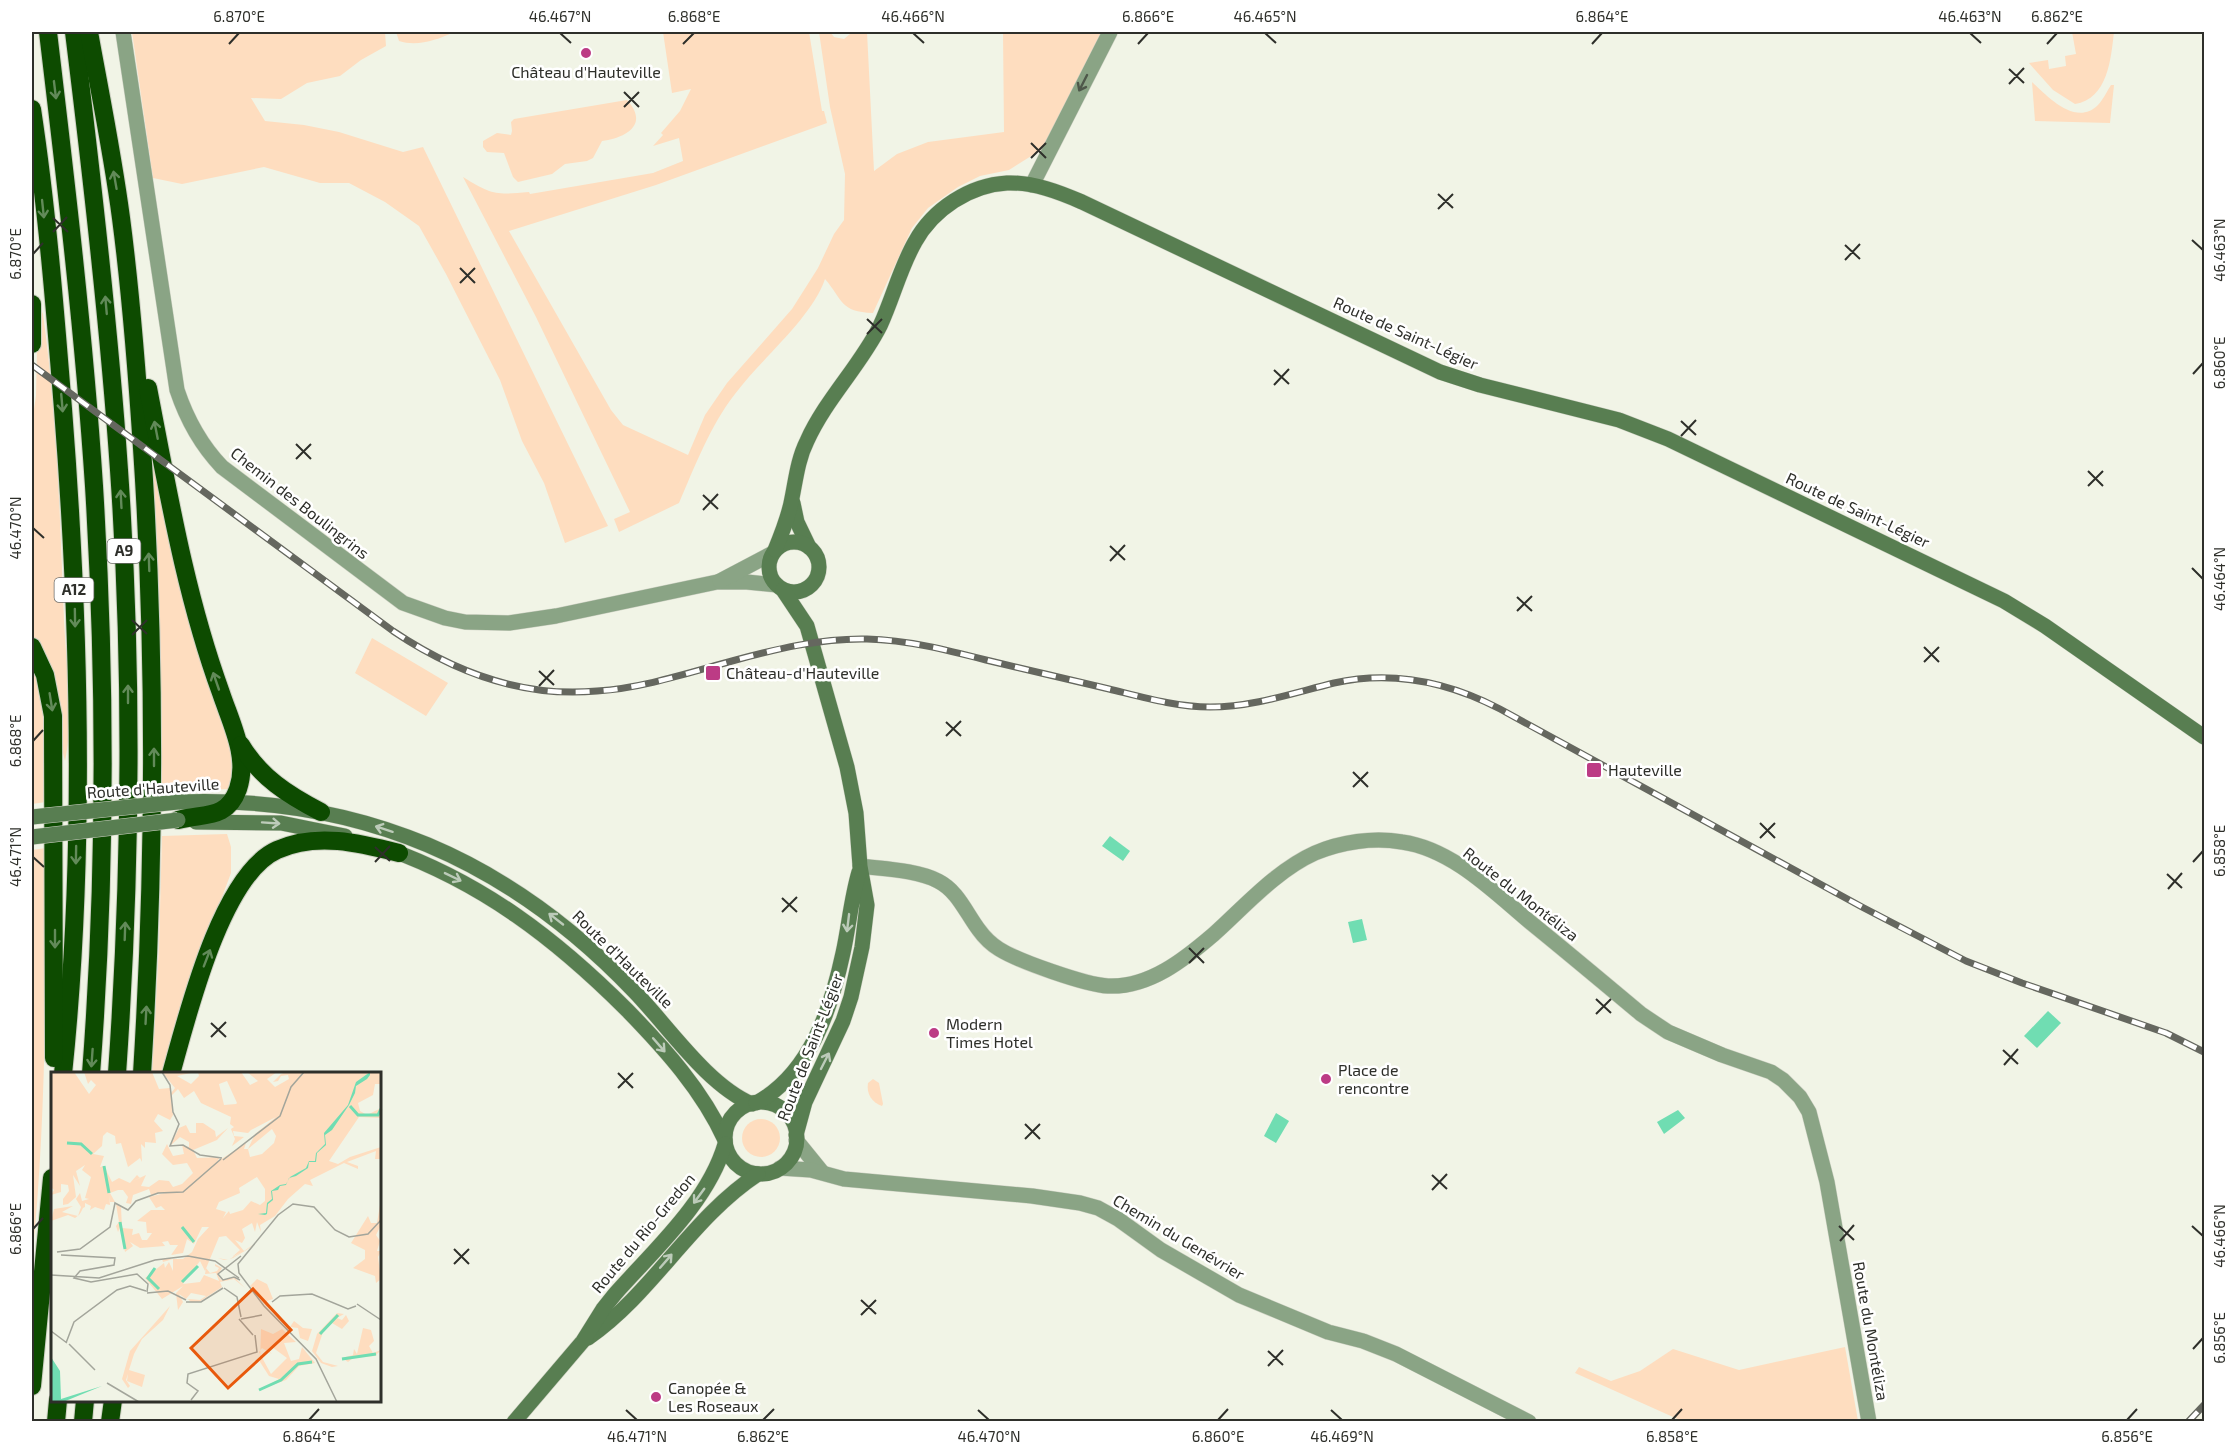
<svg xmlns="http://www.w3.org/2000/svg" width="2236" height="1453" viewBox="0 0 2236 1453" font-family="'Exo 2',sans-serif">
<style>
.green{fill:#feddbf}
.water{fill:#70ddb2}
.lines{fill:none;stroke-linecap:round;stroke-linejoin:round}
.street-casing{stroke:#ced1c4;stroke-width:16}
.secondary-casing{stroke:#ced1c4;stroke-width:16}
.highway-casing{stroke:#ced1c4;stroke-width:20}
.street{stroke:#8aa485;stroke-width:15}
.secondary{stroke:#587e51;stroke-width:15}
.highway{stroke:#0d4b00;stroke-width:18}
.rail-casing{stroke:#65675f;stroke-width:7}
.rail{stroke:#fff;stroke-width:4.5;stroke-dasharray:14;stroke-linecap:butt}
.secondary-bridge-casing{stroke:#ced1c4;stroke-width:16;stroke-linecap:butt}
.secondary-bridge{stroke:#587e51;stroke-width:15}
.oneway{stroke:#4e584a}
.oneway2{stroke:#628a59}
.oneway3{stroke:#bccbb9}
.ticks{fill:none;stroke:#2e2f2a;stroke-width:2}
.poi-dot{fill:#bc3b85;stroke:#fff;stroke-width:2}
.labels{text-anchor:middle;stroke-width:5;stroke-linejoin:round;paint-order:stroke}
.shield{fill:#fff;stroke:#6d6d6a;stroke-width:1.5}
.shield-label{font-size:15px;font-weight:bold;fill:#2e2f2a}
.poi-label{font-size:16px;fill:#2e2f2a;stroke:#fff;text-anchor:start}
.street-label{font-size:16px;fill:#2e2f2a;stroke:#fff}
.inset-river{fill:none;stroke:#70ddb2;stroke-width:3}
.inset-road{fill:none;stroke:#a3a59b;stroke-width:1.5}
.view{fill:#e8590c;fill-opacity:0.15;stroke:#e8590c;stroke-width:3}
.inset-edge{fill:none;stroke:#2e2f2a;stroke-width:3}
.neatline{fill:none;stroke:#2e2f2a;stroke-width:2}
.ticks-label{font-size:15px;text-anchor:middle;fill:#2e2f2a}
</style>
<rect width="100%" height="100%" fill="#f1f4e6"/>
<g class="green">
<path d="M132,32H385L386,46L361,60L340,76L307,83L281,99L251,98L265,121L304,125L339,132L403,152L423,147L608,526L565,543L544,483L522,441L500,380L446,274L419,226L385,202L349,183H320L264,167L182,184L153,178Z"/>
<path d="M396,32H454C437,40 417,47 399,41Z"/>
<path d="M663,32H809L822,111H824L827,123L656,185L509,231L611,410L623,425L688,455L705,415L727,383L792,309L818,268L834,234L844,220L845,174L830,107L819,32L831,33L834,37L844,39L850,34V32H867L874,171L897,154L928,142L1004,132L1003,32H1105L1044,148L1009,170L980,176L958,187L928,208L912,228L873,313C840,312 843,300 825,279C812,318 761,359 735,394C710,426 695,466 679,503L619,532L614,519L630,512L536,317L463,177C492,195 496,195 529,192L530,194L653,173L683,161L679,138L653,146L663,135L661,133L680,111L691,89L672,93Z"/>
<path d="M2072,32H2114C2111,58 2108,99 2075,104L2053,90L2029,63L2048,60L2049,69L2066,66L2065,56L2076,54Z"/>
<path d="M2032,82C2048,97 2076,127 2098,105C2103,100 2107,91 2111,85H2114L2110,123L2035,121Z"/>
<path d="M627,100C650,125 625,138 602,141L593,158L587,161L565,164L552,174L518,182L513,177L504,153L487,152L483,147V141L497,133L511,135L512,131L511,122L514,119Z"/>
<path d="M38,303L43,314C57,415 60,517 64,620C66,662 74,721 65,761L35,641L32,638V422L36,396Z"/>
<path d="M157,465L234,758L231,789L162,791C162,682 159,574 152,466Z"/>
<path d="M372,638L448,683L426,716L355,673Z"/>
<path d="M32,666C50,708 45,757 46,802L32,804Z"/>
<path d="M227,834L231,847V873L210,929L164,1073L152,1074L159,947L162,836Z"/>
<path d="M46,848C46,985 46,1123 32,1260V850Z"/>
<path d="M873,1079L879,1083L883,1104L882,1106C872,1103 866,1093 868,1083Z"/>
<circle cx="761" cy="1138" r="19"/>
<path d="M1845,1347L1858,1421H1682L1575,1373L1579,1367L1611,1381L1640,1371L1673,1349L1739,1370Z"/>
</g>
<g class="water">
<path d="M1110,836L1130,851L1123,861L1102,846Z"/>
<path d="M1362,919L1367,940L1353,943L1348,922Z"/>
<path d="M2048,1011L2061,1023L2037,1048L2024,1036Z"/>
<path d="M1678,1110L1685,1118L1664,1134L1657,1122Z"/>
<path d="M1276,1113L1289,1121L1276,1143L1264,1136Z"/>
</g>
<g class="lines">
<g class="street-casing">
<g id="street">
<path d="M123,32L177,390C187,420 200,444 222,467L403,603L445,618L465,622L509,623L556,616L717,582H747L777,585"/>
<path d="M1032,185L1110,32"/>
<path d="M720,581L773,553"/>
<path d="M860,866C883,869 917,870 938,881C958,891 966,913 979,930C984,937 991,944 999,949C1018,961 1086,985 1108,986C1149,988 1185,959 1214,934C1245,906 1277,870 1315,853C1341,842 1373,837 1402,842C1452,849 1493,891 1530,922C1567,952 1604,983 1641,1014L1668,1032L1722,1055L1771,1072L1783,1080L1800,1097L1809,1112L1827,1182L1869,1422"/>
<path d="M796,1140L822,1172"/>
<path d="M780,1168L811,1170L844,1179L1032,1196L1080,1203L1098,1208L1118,1219L1161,1250L1239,1295L1328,1332L1363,1341L1396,1354L1529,1422"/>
</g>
</g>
<g class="secondary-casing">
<g id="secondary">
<path d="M793,503L797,522L809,547"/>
<circle cx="794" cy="567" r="25"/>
<path d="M775,550C782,533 789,516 792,498C796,478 798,459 807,441C826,399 860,366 880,326C893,298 900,268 915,242C933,209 970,185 1007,183C1033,182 1059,192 1082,202L1440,372L1480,385L1619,420L1668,439L2004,601L2045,626L2204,737"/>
<path d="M783,590L807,626L847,767L856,813L860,866L867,905L862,947L851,997L843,1021L805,1102L796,1135"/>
<path d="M178,802C360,795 509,860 634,991C668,1026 707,1085 752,1104"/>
<path d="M196,822L281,823L345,836"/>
<path d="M388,849C483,883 556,939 627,1010C665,1049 702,1090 725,1140"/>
<circle cx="761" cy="1138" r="36"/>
<path d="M756,1103C810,1074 831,1009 843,953C849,926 851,899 859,872"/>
<path d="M588,1338C653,1293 691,1218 758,1174"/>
<path d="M514,1422L583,1341L603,1309L615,1294C654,1250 708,1202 725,1144"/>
</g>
</g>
<g class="highway-casing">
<g id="highway">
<path d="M48,32C66,183 84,334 94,486C106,681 106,878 91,1074"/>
<path d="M74,32C92,177 109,323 119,470C133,671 131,873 117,1074"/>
<path d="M89,32C100,93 113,156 121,218C131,294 137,372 142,448C156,657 155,865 142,1074"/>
<path d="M32,109C47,208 55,309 63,409C80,627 86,855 63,1074"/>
<path d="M32,304V344"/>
<path d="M148,388C168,491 185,594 221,693C231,723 249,757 238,789C227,820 204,813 178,820"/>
<path d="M32,647L45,675L53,716L54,1058"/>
<path d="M241,745C260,777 288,795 321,812"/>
<path d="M171,1074C187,1017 221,875 277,850C316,832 360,843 399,853"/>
<path d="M32,1386L52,1178"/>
<path d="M56,1422L58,1400"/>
<path d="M83,1422L85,1400"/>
<path d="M110,1422L113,1400"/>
</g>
</g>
<use href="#street" class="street"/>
<use href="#secondary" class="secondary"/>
<use href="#highway" class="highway"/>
<g class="rail-casing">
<g id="rail">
<path d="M32,365L393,631C454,672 522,698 597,691C643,688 688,673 732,661C776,649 821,638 867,639C908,640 947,650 986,660C1027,670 1068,679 1109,689C1142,697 1176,707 1210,707C1253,707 1293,693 1334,683C1393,670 1448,682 1500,709L1862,907L1966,961L2022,983L2166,1033L2204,1052"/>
<path d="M2188,1422L2204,1405"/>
</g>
</g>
<use href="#rail" class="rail"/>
<g class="secondary-bridge-casing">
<g id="secondary-bridge">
<path d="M32,817L178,802"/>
<path d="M32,837L178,820"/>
</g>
</g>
<use href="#secondary-bridge" class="secondary-bridge"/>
</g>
<defs><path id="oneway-shaft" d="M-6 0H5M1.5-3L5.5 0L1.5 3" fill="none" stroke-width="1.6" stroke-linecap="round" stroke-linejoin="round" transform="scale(1.5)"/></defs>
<use class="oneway" href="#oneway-shaft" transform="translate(1083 83) rotate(117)"/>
<g class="oneway2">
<use href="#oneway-shaft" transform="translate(55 90) rotate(83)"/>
<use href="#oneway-shaft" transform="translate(115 180) rotate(-100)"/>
<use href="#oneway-shaft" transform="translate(43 209) rotate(84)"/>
<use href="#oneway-shaft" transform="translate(106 305) rotate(-95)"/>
<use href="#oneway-shaft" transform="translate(62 403) rotate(85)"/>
<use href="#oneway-shaft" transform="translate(156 430) rotate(-101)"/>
<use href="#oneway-shaft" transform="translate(121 499) rotate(-93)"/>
<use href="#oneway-shaft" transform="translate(149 562) rotate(-92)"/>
<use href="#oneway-shaft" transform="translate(75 618) rotate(89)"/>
<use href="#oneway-shaft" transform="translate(216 681) rotate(-109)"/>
<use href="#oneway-shaft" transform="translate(128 694) rotate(-90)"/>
<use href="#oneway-shaft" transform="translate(51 702) rotate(81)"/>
<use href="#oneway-shaft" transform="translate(154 757) rotate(-90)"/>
<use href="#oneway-shaft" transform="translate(76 855) rotate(91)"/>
<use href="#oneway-shaft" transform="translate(125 931) rotate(-88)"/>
<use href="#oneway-shaft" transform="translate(55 939) rotate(90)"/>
<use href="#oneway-shaft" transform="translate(207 958) rotate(-69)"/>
<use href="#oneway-shaft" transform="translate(146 1015) rotate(-87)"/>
<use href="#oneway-shaft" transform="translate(92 1058) rotate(94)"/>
</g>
<g class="oneway3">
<use href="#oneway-shaft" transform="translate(271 823) rotate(4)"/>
<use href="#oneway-shaft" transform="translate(384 829) rotate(-162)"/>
<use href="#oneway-shaft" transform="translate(453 877) rotate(26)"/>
<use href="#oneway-shaft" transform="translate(556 919) rotate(-142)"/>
<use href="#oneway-shaft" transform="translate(848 923) rotate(97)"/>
<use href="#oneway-shaft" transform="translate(659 1045) rotate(49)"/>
<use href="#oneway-shaft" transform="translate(825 1061) rotate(-63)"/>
<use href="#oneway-shaft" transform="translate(699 1196) rotate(126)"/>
<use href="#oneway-shaft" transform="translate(666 1261) rotate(-49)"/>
</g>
<path class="ticks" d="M560,33L571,43M913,33L924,43M1265,33L1276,43M1970,33L1981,43M229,44L239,33M683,44L694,33M1138,44L1148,33M1592,44L1602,33M2047,44L2057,33M2009,69L2024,83M2009,84L2024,68M624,92L639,107M624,107L639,92M1031,143L1046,158M1031,158L1046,143M1438,194L1453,208M1438,209L1453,194M53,218L68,232M53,232L67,217M2192,240L2203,250M1845,245L1860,259M33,254L43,243M1845,260L1860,244M460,268L475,283M460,283L475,268M867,319L882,333M867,334L882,319M1274,370L1289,384M2193,374L2203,363M1274,385L1289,369M1681,421L1696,435M1681,436L1696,420M296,444L311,459M296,459L311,444M2088,471L2103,486M2088,486L2103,471M703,495L718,509M703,510L718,494M33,528L44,538M1110,546L1125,560M1110,561L1125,545M2192,568L2203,579M1517,597L1532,611M1517,611L1532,596M132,620L147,634M132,635L147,620M1924,647L1939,662M1924,662L1939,647M539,671L554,685M539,686L554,670M946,722L961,736M946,736L961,721M33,741L43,730M1353,772L1368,787M1353,787L1368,772M1760,823L1775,838M1760,838L1775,823M375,847L390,861M33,857L44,867M375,862L390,846M2193,862L2203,851M2167,874L2182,888M2168,889L2182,873M782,898L797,912M782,912L797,897M1189,948L1204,963M1189,963L1204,948M1596,999L1611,1013M1596,1014L1611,999M211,1023L226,1037M211,1037L226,1022M2003,1050L2018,1064M2004,1065L2018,1049M618,1073L633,1088M618,1088L633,1073M1025,1124L1040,1139M1025,1139L1040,1124M1432,1175L1447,1189M1432,1190L1447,1174M1839,1226L1854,1240M2192,1226L2203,1236M33,1229L43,1218M1840,1241L1854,1225M454,1249L469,1264M454,1264L469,1249M861,1300L876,1314M861,1315L876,1300M2193,1349L2203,1338M1268,1351L1283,1365M1268,1366L1283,1350M626,1410L637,1420M978,1410L989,1420M1331,1410L1342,1420M309,1420L319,1409M763,1420L774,1409M1218,1420L1228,1409M1672,1420L1682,1409M2127,1420L2137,1409"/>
<g class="poi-dot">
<circle cx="586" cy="53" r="6"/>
<rect x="705" y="665" width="16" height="16" rx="3"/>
<rect x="1586" y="762" width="16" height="16" rx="3"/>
<circle cx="934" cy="1033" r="6"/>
<circle cx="1326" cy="1079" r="6"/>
<circle cx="656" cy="1397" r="6"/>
</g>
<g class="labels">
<g class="shield">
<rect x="107.5" y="539" width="33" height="24" rx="4.5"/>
<rect x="54.5" y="578" width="39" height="24" rx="4.5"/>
</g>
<g class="shield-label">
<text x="124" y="556">A9</text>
<text x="74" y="595">A12</text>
</g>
<g class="poi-label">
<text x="586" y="78" text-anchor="middle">Château d'Hauteville</text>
<text x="726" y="679">Château-d'Hauteville</text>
<text x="1608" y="776">Hauteville</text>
<text x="946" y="1030">Modern<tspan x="946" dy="18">Times Hotel</tspan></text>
<text x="1338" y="1076">Place de<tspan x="1338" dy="18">rencontre</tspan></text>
<text x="668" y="1394">Canopée &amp;<tspan x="668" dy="18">Les Roseaux</tspan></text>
</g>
<g class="street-label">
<text transform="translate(1406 333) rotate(24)" y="6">Route de Saint-Légier</text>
<text transform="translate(300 503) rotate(38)" y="6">Chemin des Boulingrins</text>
<text transform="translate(1858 510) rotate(25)" y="6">Route de Saint-Légier</text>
<text transform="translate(153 788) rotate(-4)" y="6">Route d'Hauteville</text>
<text transform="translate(1521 894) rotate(38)" y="6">Route du Montéliza</text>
<text transform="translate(623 959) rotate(44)" y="6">Route d'Hauteville</text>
<text transform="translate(810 1047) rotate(-69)" y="6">Route de Saint-Légier</text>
<text transform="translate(643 1233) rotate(-50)" y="6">Route du Rio-Gredon</text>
<text transform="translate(1179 1237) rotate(31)" y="6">Chemin du Genévrier</text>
<text transform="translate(1871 1331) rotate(80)" y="6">Route du Montéliza</text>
</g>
</g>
<g transform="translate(51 1072)">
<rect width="330" height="330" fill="#f1f4e6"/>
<path d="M0,0H23L38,22L45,13L40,8L37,12L33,0H101L108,17L119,16L120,21L124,16L111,0H144L126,4L140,12L148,4L147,0H190L199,13L207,9L196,0H226L216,7L224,15L238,7L237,3L230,4L227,9L222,10L230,2L235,0H330V12H324L322,23L307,31L309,39L316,43L330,36V46L308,45L278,89L287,92L299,85L330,75V87H324L325,79L296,90L307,94V97L293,91L259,108L262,114L254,112L237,127L224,144L209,153L210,160L206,150L204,160L201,151L191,157L194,166L191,171L184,168L193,179L203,172L197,177L182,186L176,188H173L167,186L177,188L191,180L181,185L189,178L175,164L168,165L154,199L149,189L132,212L149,210L153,203L168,209L165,201L154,202L155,196L159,201L166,199L168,196L164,194V192L171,196L167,203L170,208L184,206L194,216L183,207L169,210L171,215L148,230H140L137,227L149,228L155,224L140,221L135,227L128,222L132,230L127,238L125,221L132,214L111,227L94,206L113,191L114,196L118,190L122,199V187L112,190L111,187H132L141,180L147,167L158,155H151L143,172L136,167L132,181L120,183L127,173H119L117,169L111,170L114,174L89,176L79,170L82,174L74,180L69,155L67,160L65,154L68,150L65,132L70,135L71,156L82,157L81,163L88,161L91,168H96L101,161H96L95,150L86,149L100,138H114L110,134L105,136L98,125L118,120L100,123L98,117L82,123L80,132L75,131L77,125L72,118H67L59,121L64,130H59L58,124L59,133L55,132L53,138L44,135L39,138L40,134L34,131V135L32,136L30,140L28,143L24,146L17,143L0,149L3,137L22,134L11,140L27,144L30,135L25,127L29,121L31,129L38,127L34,126L40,105L31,98L34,93L25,99L29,114L22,103L25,125L17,132L12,133V127L18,119L17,113L10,112V120L0,123L3,118L0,115ZM176,9L186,31L185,32L173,33L168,12ZM127,17L133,26L143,19L150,31L180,45L179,52L183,55L180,57L184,67L181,74L193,65L183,64L182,59L197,61L200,58L225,45L204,62L197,77H193L195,71L166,90L169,85L146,86L142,78L166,68L177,56L165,65L164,59L152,51H145V61H139L135,53L128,56L119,74L129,65L138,70V75L131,73L133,82L122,84L116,72L111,82L122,93L136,91L142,101L131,112L122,115L118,109L108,108L98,115L90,114L95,103L82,109L89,106L86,103L79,111L68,106L61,110L53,94L49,95L53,84L42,82L51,74L52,64L56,60L64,64L65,72L70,71L77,95L89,86L91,90L90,72L94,76V70L105,71L104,61L112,59L103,49L107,42L119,48L122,43L120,24ZM221,57L225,64L223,71L211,82L199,85L197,77ZM206,105L214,117V129L209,133L200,129L192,138L179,142L178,139L172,146L175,140L165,137L168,130L189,121L188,116ZM330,127V153L325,163L329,169L326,179H330L327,185L330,207L325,211L324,204L302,196L314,187V178L300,171L317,144L320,151H326ZM206,207L216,212L222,227L216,229V235L199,214ZM119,234L112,248L91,267L83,282L78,298L94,303L91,315L76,309L77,302L75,308L79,314L77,316L71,307L79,279ZM286,241L293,242L286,246L291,248L295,243L298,249L291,257L281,251L273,257L265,281L272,290L287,294L281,295L270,291L261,279L266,262ZM243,249L252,256L261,257L257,269L249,266L247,256L239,255ZM312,256L320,258L323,269L318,274L322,281L330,278L324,284L302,286L297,290L291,286L302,283L303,277L306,282ZM210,257L222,262L231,257L245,270L233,271L240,289L248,287L251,275L264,291L248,294L235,308L208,318L228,307L218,304L209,290ZM221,275L236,286L220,302L208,280L211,276L221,282L218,279Z" fill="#feddbf" fill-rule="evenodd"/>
<path d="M319,0V3L316,7L305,14L304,21L298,33L281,58L274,63L275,73L266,81L265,90H258L257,96L245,104L238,106L235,113L229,114L227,118L221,119L222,128L217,132L216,142L214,143L207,142L215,141L216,131L221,127L220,119L229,113L235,112L239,105L255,96L258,89H264L265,81L274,72L273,61L297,33L305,10ZM0,285L9,299L10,327L51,314L12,330H0Z" fill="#70ddb2"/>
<path class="inset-river" d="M299,34L307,43H327L330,37M16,71L30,72L41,82M53,94L58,121M69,150L74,177M131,155L143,170M104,196L97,206L108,217M131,210L147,194M269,262L287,243M291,287L325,282M208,318L230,308L247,292L261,290"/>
<path class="inset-road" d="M111,0L119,13L122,40L128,52L119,74L132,73L149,83L171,86M172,88L229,44L240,15L253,0M6,180L29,177L59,155L64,131L77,138L85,129L107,121L132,120L170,87M10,183L64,186L63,193L29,199L23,206L40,210L86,202L97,212L96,220M0,203L48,206L104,188L137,184L164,189L188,206M189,208L183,205L172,208L167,202L190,184M173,216L186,225L190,245M96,221L117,219L135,228M135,230H150L172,216M221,230L229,224L261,222L297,237L305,234M306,232L330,248M188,247L202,263M190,247L211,243M0,259L16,271M15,271L23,250L66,218L79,214L95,219M18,272L44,298M56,311L88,330M140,328L147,319L136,311L137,302L206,280L204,263M286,330L265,287L213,234L188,201L187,192L227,143L242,132L263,135L284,158L298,165L317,162L330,148"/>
<path class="view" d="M202,217L240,258L177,316L140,276Z"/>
<rect width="330" height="330" class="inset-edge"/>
</g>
<rect width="2236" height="1453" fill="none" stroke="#ffffff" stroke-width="66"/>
<rect x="33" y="33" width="2170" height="1387" class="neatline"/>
<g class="ticks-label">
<text x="239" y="22">6.870°E</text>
<text x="560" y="22">46.467°N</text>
<text x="694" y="22">6.868°E</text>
<text x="913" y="22">46.466°N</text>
<text x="1148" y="22">6.866°E</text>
<text x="1265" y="22">46.465°N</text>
<text x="1602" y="22">6.864°E</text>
<text x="1970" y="22">46.463°N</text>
<text x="2057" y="22">6.862°E</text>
<text transform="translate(2220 250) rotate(-90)" y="5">46.463°N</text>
<text transform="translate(16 254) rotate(-90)" y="5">6.870°E</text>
<text transform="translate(2220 363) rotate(-90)" y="5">6.860°E</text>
<text transform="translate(16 528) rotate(-90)" y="5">46.470°N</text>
<text transform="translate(2220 579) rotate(-90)" y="5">46.464°N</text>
<text transform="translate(16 741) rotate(-90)" y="5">6.868°E</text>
<text transform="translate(2220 851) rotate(-90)" y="5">6.858°E</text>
<text transform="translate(16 857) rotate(-90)" y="5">46.471°N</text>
<text transform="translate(16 1229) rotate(-90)" y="5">6.866°E</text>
<text transform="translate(2220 1236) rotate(-90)" y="5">46.466°N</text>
<text transform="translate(2220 1338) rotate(-90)" y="5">6.856°E</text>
<text x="309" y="1442">6.864°E</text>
<text x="637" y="1442">46.471°N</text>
<text x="763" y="1442">6.862°E</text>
<text x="989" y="1442">46.470°N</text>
<text x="1218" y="1442">6.860°E</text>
<text x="1342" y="1442">46.469°N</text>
<text x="1672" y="1442">6.858°E</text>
<text x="2127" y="1442">6.856°E</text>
</g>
</svg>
